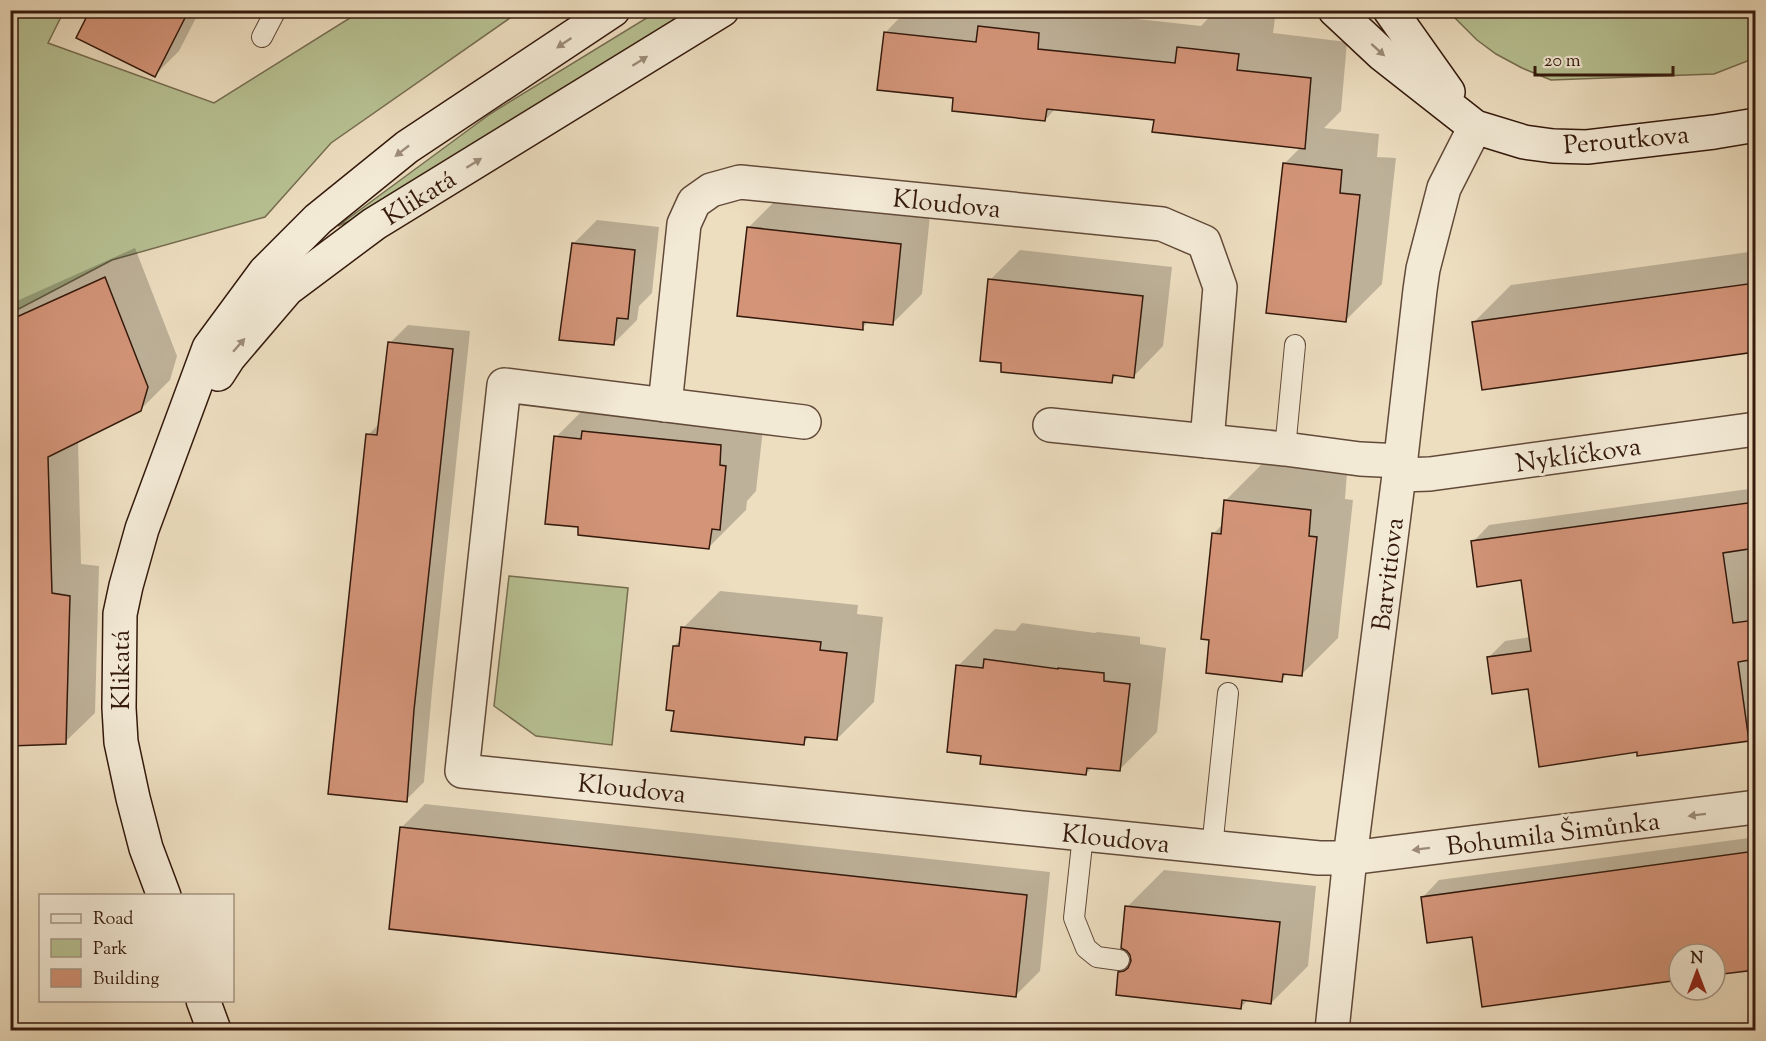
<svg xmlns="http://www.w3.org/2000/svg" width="1766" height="1041" viewBox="0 0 1766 1041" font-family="'Sorts Mill Goudy',serif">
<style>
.green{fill:#b7c193;stroke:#766d50;stroke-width:1.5}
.shadow{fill:#0003}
.building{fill:#d39478;stroke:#34190c;stroke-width:1.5}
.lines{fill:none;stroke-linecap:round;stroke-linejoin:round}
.lane-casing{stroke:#624a39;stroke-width:22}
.street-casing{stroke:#624a39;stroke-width:36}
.secondary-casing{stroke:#34190c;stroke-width:36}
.lane{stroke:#f3ead6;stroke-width:20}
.street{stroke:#f3ead6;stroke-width:33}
.secondary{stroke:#f3ead6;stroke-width:33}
.oneway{fill:#9d8c7b}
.labels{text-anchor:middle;stroke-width:6;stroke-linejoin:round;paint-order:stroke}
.street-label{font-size:26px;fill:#34190c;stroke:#f3ead6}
</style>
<rect width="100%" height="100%" fill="#eddec0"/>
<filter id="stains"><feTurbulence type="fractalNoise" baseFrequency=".00333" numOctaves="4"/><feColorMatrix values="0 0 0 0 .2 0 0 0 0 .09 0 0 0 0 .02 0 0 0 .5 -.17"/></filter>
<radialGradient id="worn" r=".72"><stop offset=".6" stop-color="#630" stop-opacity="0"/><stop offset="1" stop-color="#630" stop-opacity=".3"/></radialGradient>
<g class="green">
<path d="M11,10L64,11L48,43L214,103L361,11H520L331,143L265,217L112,260L11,313Z"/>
<path d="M658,11H692L370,212L338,226L490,114Z"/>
<path d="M1448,11H1755V58L1714,74L1551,80L1522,68L1496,54L1477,40Z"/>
<path d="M509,576L628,588L612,745L536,736L494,706Z"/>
</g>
<g class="shadow">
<path d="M91,10H200L179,51L155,75Z"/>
<path d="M907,10H1074V12L1201,26L1215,11L1275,18L1273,33L1347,42L1341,111L1324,128L1379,134L1377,157L1396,158L1382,284L1345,321L1284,164L1301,147L1155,119L1056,108L1045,120L955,97L885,33Z"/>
<path d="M778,198L930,215L922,294L892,324L869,321L862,328L748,228Z"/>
<path d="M597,220L659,227L652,293L639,306L637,320L613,344L573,244Z"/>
<path d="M135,248L177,356L170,380L140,410L78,441L81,564L99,566L95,713L65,742L10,744V304Z"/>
<path d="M1020,250L1172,267L1163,346L1134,376L1118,374L1111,381L990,280Z"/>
<path d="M1756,251V351L1483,388L1474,322L1511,285Z"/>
<path d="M408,325L470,331L432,691L424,782L406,800L368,435L380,423L390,343Z"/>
<path d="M593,400L763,429L756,491L747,501L746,510L709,547L580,525L556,437Z"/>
<path d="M1263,463L1347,473L1345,499L1353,500L1338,638L1301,675L1288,673L1281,680L1214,533L1223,524L1226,500Z"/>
<path d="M1756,488V738L1638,755V750L1530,688L1488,658L1505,641L1530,637L1522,579L1473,542L1489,525Z"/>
<path d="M720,591L858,605L857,614L883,617L874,702L837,739L810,736L803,743L675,710L674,646L682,639L683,628Z"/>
<path d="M1022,623L1095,633L1097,632L1140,637V644L1166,648L1157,732L1120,769L1093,767L1086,774L982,755L958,666L995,629L1015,631Z"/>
<path d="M425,804L1050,872L1040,971L1016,995L401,828Z"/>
<path d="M1756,837V968L1715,973V954H1679V978L1423,897L1439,880Z"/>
<path d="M1164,870L1316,886L1308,966L1271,1003L1248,1000L1241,1007L1120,973L1132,960L1127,907Z"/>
</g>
<g class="building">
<path d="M90,10H189L155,77L76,38Z"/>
<path d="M978,26L1039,33L1038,49L1175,63L1177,47L1239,54L1237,70L1311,78L1305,149L1152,132L1154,120L1047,109L1045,121L952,111L953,98L877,90L884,32L976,42Z"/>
<path d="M1283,163L1342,170L1340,193L1360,195L1346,322L1266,313Z"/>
<path d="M747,227L901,244L893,325L863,322V330L737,316Z"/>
<path d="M572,243L635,250L628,319L617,318L614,345L559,340Z"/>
<path d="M105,277L148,387L141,411L48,457L52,593L70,596L66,744L10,746V320Z"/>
<path d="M988,279L1143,296L1134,378L1113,375L1112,383L1001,372V363L980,361Z"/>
<path d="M1755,283V352L1482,390L1472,322Z"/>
<path d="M388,342L453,349L414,710L407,802L328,794L366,434L377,435Z"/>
<path d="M582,431L721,445L720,465L726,466L720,530L712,529L709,549L578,535V527L545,524L554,436L581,439Z"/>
<path d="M1224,500L1311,510L1309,536L1317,537L1302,676L1283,674L1282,682L1206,673L1209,640L1201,639L1212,533L1221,534Z"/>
<path d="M1755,502V548L1723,553L1733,623L1755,620V659L1738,662L1749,741L1637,756V752L1539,767L1528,689L1492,694L1487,657L1531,651L1521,580L1477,587L1471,541Z"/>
<path d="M681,627L821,642L820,650L847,653L837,740L805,737L804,745L671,731L674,711L666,710L673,646H679Z"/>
<path d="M984,659L1058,669V668L1104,673V681L1130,684L1120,771L1087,768L1086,775L980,764L981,756L947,752L956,665L983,668Z"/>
<path d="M400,827L1027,895L1016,997L389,929Z"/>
<path d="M1755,851V970L1715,975V954H1679V980L1482,1007L1472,937L1427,943L1421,897Z"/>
<path d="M1125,906L1280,922L1271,1004L1242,1000L1241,1009L1116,995L1118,972L1124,971L1128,968L1131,961L1130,955L1127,951L1121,948Z"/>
</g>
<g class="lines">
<g class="lane-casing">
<g id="lane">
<path d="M262,37L276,10"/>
<path d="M1285,449L1295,345"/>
<path d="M1083,835L1074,918L1086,948L1097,957L1119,960"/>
<path d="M1212,848L1228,693"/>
</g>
</g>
<g class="street-casing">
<g id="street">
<path d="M665,405L684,224L694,202L711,190L740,182L1162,224L1204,242L1220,287L1207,441"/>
<path d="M804,422L504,385L462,771L1319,858H1350L1756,807"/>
<path d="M1050,425L1285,449L1360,459L1401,461"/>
<path d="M1399,475L1430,474L1756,429"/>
<path d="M1332,1030L1350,858L1399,475L1420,290L1423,269L1444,188L1475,127"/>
</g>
</g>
<g class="secondary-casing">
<g id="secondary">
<path d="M1335,10L1382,54L1475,127L1524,142L1553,146L1587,147L1714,132L1756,125"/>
<path d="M1390,10L1448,92"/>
<path d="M218,374L229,357L287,289L374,224L722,10"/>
<path d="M164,896L146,848L133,798L121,742L119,708L120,614L126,586L142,529L209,348L265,272L318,219L407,147L613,10"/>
<path d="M203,1000L214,1030"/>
</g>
</g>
<use href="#lane" class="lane"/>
<use href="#street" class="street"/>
<use href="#secondary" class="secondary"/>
</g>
<defs><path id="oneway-solid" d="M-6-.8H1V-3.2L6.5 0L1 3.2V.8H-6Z" transform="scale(1.5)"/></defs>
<g class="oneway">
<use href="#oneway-solid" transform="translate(564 43) rotate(146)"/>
<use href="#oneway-solid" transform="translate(1378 50) rotate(42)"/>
<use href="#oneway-solid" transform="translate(640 61) rotate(-32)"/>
<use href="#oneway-solid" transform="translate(402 151) rotate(142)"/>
<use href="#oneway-solid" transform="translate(474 163) rotate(-32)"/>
<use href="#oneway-solid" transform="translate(239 345) rotate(-49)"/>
<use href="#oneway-solid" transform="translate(1697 815) rotate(173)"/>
<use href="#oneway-solid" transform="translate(1421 849) rotate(173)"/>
</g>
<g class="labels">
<g class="street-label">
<text transform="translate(1626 139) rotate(-5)" y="9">Peroutkova</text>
<text transform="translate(419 197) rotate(-32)" y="9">Klikatá</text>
<text transform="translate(947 203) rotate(6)" y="9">Kloudova</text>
<text transform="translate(1578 454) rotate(-8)" y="9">Nyklíčkova</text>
<text transform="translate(1387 574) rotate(-83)" y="9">Barvitiova</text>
<text transform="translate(120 670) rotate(-90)" y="9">Klikatá</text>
<text transform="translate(632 788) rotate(6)" y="9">Kloudova</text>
<text transform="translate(1553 833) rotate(-7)" y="9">Bohumila Šimůnka</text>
<text transform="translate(1116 838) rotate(6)" y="9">Kloudova</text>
</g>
</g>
<rect width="1766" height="1041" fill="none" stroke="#eddec0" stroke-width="36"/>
<rect x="12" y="12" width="1742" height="1017" fill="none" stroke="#34190c" stroke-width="3"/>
<rect x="18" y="18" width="1730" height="1005" fill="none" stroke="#34190c" stroke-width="1.5"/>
<rect x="39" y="894" width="195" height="108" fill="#f3ead6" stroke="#a79685" stroke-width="1.5"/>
<rect x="51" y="914" width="30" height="9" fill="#f3ead6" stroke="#a79685" stroke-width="1.5"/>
<text x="93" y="924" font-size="18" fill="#34190c">Road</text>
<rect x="51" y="939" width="30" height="18" fill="#b7c193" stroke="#a79685" stroke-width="1.5"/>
<text x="93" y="954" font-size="18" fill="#34190c">Park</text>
<rect x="51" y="969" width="30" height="18" fill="#d39478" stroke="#a79685" stroke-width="1.5"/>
<text x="93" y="984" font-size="18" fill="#34190c">Building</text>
<g transform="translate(1697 972)"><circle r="28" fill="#f3ead6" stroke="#a79685" stroke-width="1.5"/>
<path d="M0-4.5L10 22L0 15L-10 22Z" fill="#8f2418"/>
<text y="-9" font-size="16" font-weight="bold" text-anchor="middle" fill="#34190c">N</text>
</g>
<path d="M1535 66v9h138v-9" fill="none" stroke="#34190c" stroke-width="3"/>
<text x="1544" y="66" font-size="18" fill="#34190c" stroke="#f3ead6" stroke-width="4.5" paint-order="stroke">20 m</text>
<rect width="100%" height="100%" filter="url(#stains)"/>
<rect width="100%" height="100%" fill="url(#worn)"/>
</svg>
